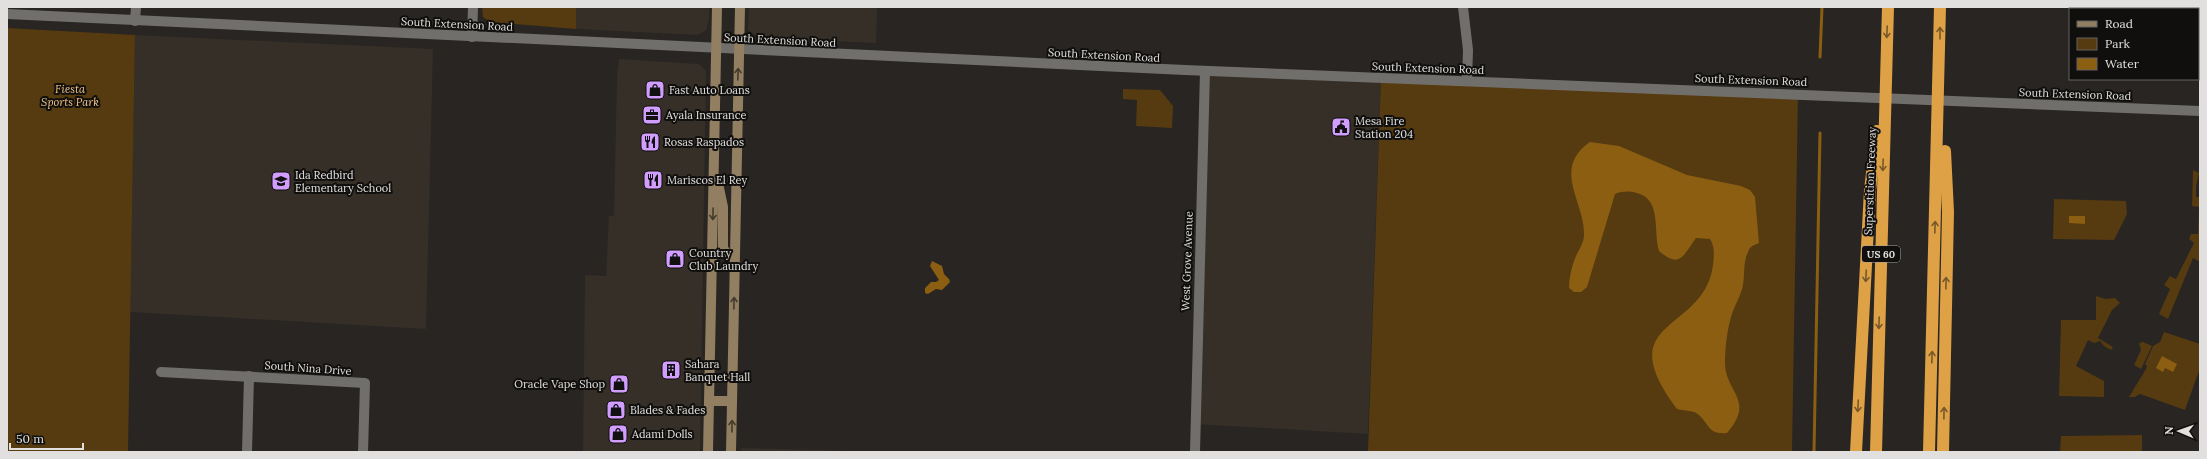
<svg xmlns="http://www.w3.org/2000/svg" width="2207" height="459" viewBox="0 0 2207 459" font-family="Lora,serif">
<style>
.built{fill:#352f27}
.green{fill:#563a10}
.water{fill:#8b5e12}
.lines{fill:none;stroke-linecap:round;stroke-linejoin:round}
.stream{stroke:#8b5e12;stroke-width:3}
.minor{stroke:#716f6b;stroke-width:10}
.tertiary{stroke:#716f6b;stroke-width:10}
.secondary{stroke:#927e60;stroke-width:10}
.motorway{stroke:#dfa146;stroke-width:12}
.oneway{stroke:#78582a}
.oneway2{stroke:#443b2e}
.labels{text-anchor:middle;stroke-width:4;stroke-linejoin:round;paint-order:stroke}
.shield{fill:#100f0d;stroke:#a2a19f;stroke-width:1}
.shield-label{font-size:10px;font-weight:bold;fill:#e1e0de}
.street-label{font-size:11px;fill:#e1e0de;stroke:#100f0d}
.park-label{font-size:11px;font-style:italic;fill:#f4c687;stroke:#100f0d}
.poi-label{font-size:11px;fill:#e1e0de;stroke:#100f0d;text-anchor:start}
</style>
<rect width="100%" height="100%" fill="#282522"/>
<g class="built">
<path d="M576,7H709V19L706,30L698,35L576,29Z"/>
<path d="M749,7H877L876,43L759,38L748,30Z"/>
<path d="M135,35L433,49L426,329L130,312Z"/>
<path d="M619,59L699,64L706,71L700,452H583L585,275L606,276L609,216H614L617,76Z"/>
<path d="M1205,71L1381,77L1368,434L1194,424Z"/>
<path d="M741,448L815,450L874,452H741Z"/>
</g>
<g class="green">
<path d="M482,7H576V29L490,22L483,17Z"/>
<path d="M7,28L135,35L128,452H7Z"/>
<path d="M1381,77L1798,94L1792,452H1368Z"/>
<path d="M1123,89L1160,90L1173,106L1172,128L1136,126L1137,100L1123,99Z"/>
<path d="M2193,170L2199,173L2196,186V197H2200V262L2193,258L2168,319L2159,314L2170,289L2164,285L2170,276L2176,279L2194,243L2189,239L2191,234H2198L2199,207L2192,206Z"/>
<path d="M2054,199L2126,201L2127,214L2114,240L2053,239Z"/>
<path d="M2096,296L2106,299L2115,298L2120,303L2112,310L2098,338L2113,347L2111,350L2104,346L2100,341L2094,343L2088,340L2076,366L2104,381V397L2059,396L2061,320H2096Z"/>
<path d="M2164,332L2200,344V368L2185,410L2140,394L2135,397H2129L2146,369L2147,366L2145,364L2153,346L2160,342Z"/>
<path d="M2143,342L2152,346L2141,369L2134,365L2141,350L2139,343Z"/>
<path d="M2142,435V452H2060L2061,436Z"/>
</g>
<g class="water">
<path d="M1590,142L1619,146L1687,175L1741,186L1750,190L1755,197L1759,243C1754,245 1750,246 1748,252C1743,262 1745,274 1743,285C1741,296 1734,306 1731,317C1727,331 1725,348 1725,363C1725,392 1756,400 1727,433C1706,435 1710,422 1696,413C1691,410 1683,411 1677,409C1608,317 1704,334 1713,265C1714,256 1715,247 1710,239L1696,238C1683,256 1680,269 1659,251C1653,232 1662,199 1637,193C1628,191 1623,191 1615,194L1587,287L1581,292H1574L1569,288C1569,278 1571,270 1574,261C1577,252 1584,244 1584,235C1585,202 1551,169 1590,142Z"/>
<path d="M2069,216H2085V224L2069,223Z"/>
<path d="M932,261L942,266L944,274L949,279L950,282L942,290L936,289L928,294L925,293V288L931,282H936L939,280L930,266Z"/>
<path d="M2162,356L2177,364L2173,372L2165,368L2163,372L2156,368Z"/>
</g>
<g class="lines">
<g class="stream">
<path d="M1820,57L1822,7"/>
<path d="M1814,452L1820,133"/>
</g>
<g class="minor">
<path d="M1463,7L1468,50L1467,81"/>
<path d="M135,21L136,7"/>
<path d="M472,37L473,7"/>
<path d="M161,372L365,383L363,452"/>
<path d="M247,452L249,376"/>
</g>
<g class="tertiary">
<path d="M7,14L1185,70L2200,111"/>
<path d="M1195,452L1205,71"/>
</g>
<g class="secondary">
<path d="M718,183L723,207V248L727,254L735,255"/>
<path d="M709,401H732"/>
<path d="M708,452L717,7"/>
<path d="M731,452L740,7"/>
</g>
<g class="motorway">
<path d="M1856,452L1870,190L1877,131"/>
<path d="M1876,452L1888,7"/>
<path d="M1929,452L1940,7"/>
<path d="M1943,452L1948,212L1945,151"/>
</g>
</g>
<defs><path id="oneway-shaft" d="M-6 0H5M1.5-3L5.5 0L1.5 3" fill="none" stroke-width="1.6" stroke-linecap="round" stroke-linejoin="round"/></defs>
<g class="oneway">
<use href="#oneway-shaft" transform="translate(1887 32) rotate(92)"/>
<use href="#oneway-shaft" transform="translate(1940 33) rotate(-90)"/>
<use href="#oneway-shaft" transform="translate(1883 165) rotate(92)"/>
<use href="#oneway-shaft" transform="translate(1935 227) rotate(-88)"/>
<use href="#oneway-shaft" transform="translate(1866 276) rotate(93)"/>
<use href="#oneway-shaft" transform="translate(1946 283) rotate(-89)"/>
<use href="#oneway-shaft" transform="translate(1879 323) rotate(92)"/>
<use href="#oneway-shaft" transform="translate(1932 357) rotate(-88)"/>
<use href="#oneway-shaft" transform="translate(1858 406) rotate(93)"/>
<use href="#oneway-shaft" transform="translate(1944 413) rotate(-89)"/>
</g>
<g class="oneway2">
<use href="#oneway-shaft" transform="translate(738 74) rotate(-88)"/>
<use href="#oneway-shaft" transform="translate(713 214) rotate(91)"/>
<use href="#oneway-shaft" transform="translate(734 303) rotate(-89)"/>
<use href="#oneway-shaft" transform="translate(732 426) rotate(-89)"/>
</g>
<defs>
<g id="shop-square" transform="scale(1)"><rect x="-9" y="-9" width="18" height="18" rx="4" fill="#d19dfe" stroke="#100f0d"/><path d="M-5-2.5h2.3a2.7 3.5 0 0 1 5.4 0H5L5.5 6h-11ZM-1.5-2.5h3a1.5 2.3 0 0 0-3 0Z" fill="#111"/></g>
<g id="office-square" transform="scale(1)"><rect x="-9" y="-9" width="18" height="18" rx="4" fill="#d19dfe" stroke="#100f0d"/><path d="M-6-3h4V-5.5h4V-3h4V5H-6ZM-1-4.5V-3h2v-1.5ZM-6 0V1H6V0Z" fill="#111"/></g>
<g id="civic-square" transform="scale(1)"><rect x="-9" y="-9" width="18" height="18" rx="4" fill="#d19dfe" stroke="#100f0d"/><path d="M-.6-6.5H3V-4.5H.6V-3L4-1V1h2V6H-6V1h2V-1L-.6-3ZM-1.2 2.5V6h2.4V2.5Z" fill="#111"/></g>
<g id="restaurant-square" transform="scale(1)"><rect x="-9" y="-9" width="18" height="18" rx="4" fill="#d19dfe" stroke="#100f0d"/><path d="M-5-6h1v4h1v-4h1v4h1v-4h1v5L-1.5 .5V6h-2V.5L-5-1ZM5-6V6H3V1.5H1.5Q1.5-4 5-6Z" fill="#111"/></g>
<g id="school-square" transform="scale(1)"><rect x="-9" y="-9" width="18" height="18" rx="4" fill="#d19dfe" stroke="#100f0d"/><path d="M0-5L7-2L0 1L-7-2ZM-4 1L0 2.5L4 1V4Q0 6-4 4Z" fill="#111"/></g>
<g id="building-square" transform="scale(1)"><rect x="-9" y="-9" width="18" height="18" rx="4" fill="#d19dfe" stroke="#100f0d"/><path d="M-4-6H4V6H1V3H-1V6H-4ZM-2.5-4.3h1.7v1.8h-1.7ZM.8-4.3h1.7v1.8H.8ZM-2.5-1h1.7V.8h-1.7ZM.8-1h1.7V.8H.8Z" fill="#111"/></g>
</defs>
<g fill-rule="evenodd">
<use href="#shop-square" x="655" y="90"/>
<use href="#office-square" x="652" y="115"/>
<use href="#civic-square" x="1341" y="127"/>
<use href="#restaurant-square" x="650" y="142"/>
<use href="#restaurant-square" x="653" y="180"/>
<use href="#school-square" x="281" y="181"/>
<use href="#shop-square" x="675" y="259"/>
<use href="#building-square" x="671" y="370"/>
<use href="#shop-square" x="619" y="384"/>
<use href="#shop-square" x="616" y="410"/>
<use href="#shop-square" x="618" y="434"/>
</g>
<g class="labels">
<rect class="shield" x="1862" y="246" width="38" height="16" rx="3"/>
<g class="shield-label">
<text x="1881" y="258">US 60</text>
</g>
<g class="street-label">
<text transform="translate(457 24) rotate(3)" y="4">South Extension Road</text>
<text transform="translate(780 40) rotate(3)" y="4">South Extension Road</text>
<text transform="translate(1104 55) rotate(3)" y="4">South Extension Road</text>
<text transform="translate(1428 68) rotate(2)" y="4">South Extension Road</text>
<text transform="translate(1751 80) rotate(2)" y="4">South Extension Road</text>
<text transform="translate(2075 94) rotate(2)" y="4">South Extension Road</text>
<text transform="translate(1870 181) rotate(-88)" y="4">Superstition Freeway</text>
<text transform="translate(1187 261) rotate(-88)" y="4">West Grove Avenue</text>
<text transform="translate(308 368) rotate(4)" y="4">South Nina Drive</text>
</g>
<g class="park-label">
<text x="70" y="93">Fiesta<tspan x="70" dy="13">Sports Park</tspan></text>
</g>
<g class="poi-label">
<text x="669" y="94">Fast Auto Loans</text>
<text x="666" y="119">Ayala Insurance</text>
<text x="1355" y="125">Mesa Fire<tspan x="1355" dy="13">Station 204</tspan></text>
<text x="664" y="146">Rosas Raspados</text>
<text x="295" y="179">Ida Redbird<tspan x="295" dy="13">Elementary School</tspan></text>
<text x="667" y="184">Mariscos El Rey</text>
<text x="689" y="257">Country<tspan x="689" dy="13">Club Laundry</tspan></text>
<text x="685" y="368">Sahara<tspan x="685" dy="13">Banquet Hall</tspan></text>
<text x="605" y="388" text-anchor="end">Oracle Vape Shop</text>
<text x="630" y="414">Blades &amp; Fades</text>
<text x="632" y="438">Adami Dolls</text>
</g>
</g>
<rect width="2207" height="459" fill="none" stroke="#e1e0de" stroke-width="16"/>
<rect x="2069" y="8" width="130" height="72" fill="#100f0d" stroke="#646361"/>
<rect x="2077" y="21" width="20" height="6" fill="#927e60" stroke="#646361"/>
<text x="2105" y="28" font-size="12" fill="#e1e0de">Road</text>
<rect x="2077" y="38" width="20" height="12" fill="#563a10" stroke="#646361"/>
<text x="2105" y="48" font-size="12" fill="#e1e0de">Park</text>
<rect x="2077" y="58" width="20" height="12" fill="#8b5e12" stroke="#646361"/>
<text x="2105" y="68" font-size="12" fill="#e1e0de">Water</text>
<g transform="translate(2179 431) rotate(272)" stroke="#100f0d" stroke-width="3" paint-order="stroke">
<path d="M0-3L7 15L0 10L-7 15Z" fill="#e1e0de"/>
<text y="-6" font-size="11" font-weight="bold" text-anchor="middle" fill="#e1e0de">N</text>
</g>
<path d="M10 443v6h73v-6" fill="none" stroke="#e1e0de" stroke-width="2"/>
<text x="16" y="443" font-size="12" fill="#e1e0de" stroke="#100f0d" stroke-width="3" paint-order="stroke">50 m</text>
</svg>
